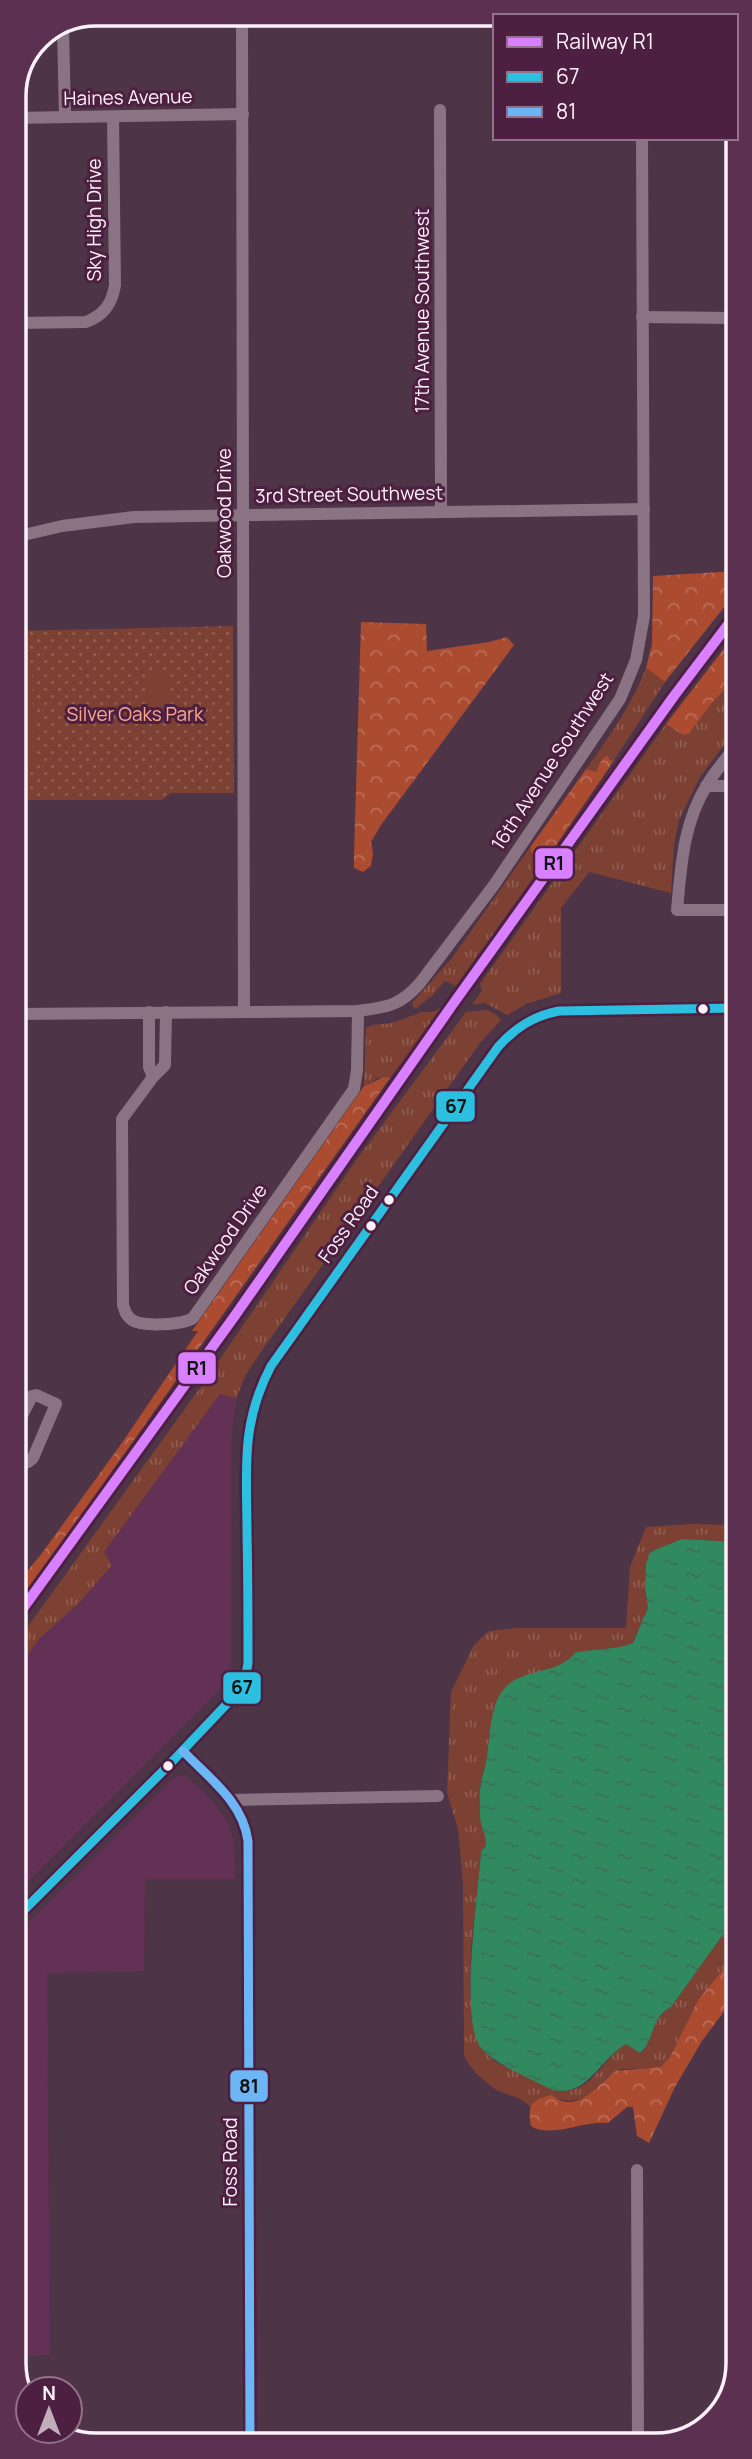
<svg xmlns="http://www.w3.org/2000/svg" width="752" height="2459" viewBox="0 0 752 2459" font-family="Manrope,sans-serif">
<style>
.built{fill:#633156}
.grass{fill:url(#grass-tufts)}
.forest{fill:url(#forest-crowns)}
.park{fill:url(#park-dots)}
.pitch{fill:#7c4132}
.water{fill:url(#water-ripples)}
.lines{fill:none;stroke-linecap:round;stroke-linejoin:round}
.minor{stroke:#8a7483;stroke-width:12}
.bus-1-casing{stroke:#4d1f41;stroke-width:14}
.bus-2-casing{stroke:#4d1f41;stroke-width:14}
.bus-1{stroke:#2dbfdf;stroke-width:9}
.bus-2{stroke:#6db6f5;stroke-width:9}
.rail-1-casing{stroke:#4d1f41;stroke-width:16}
.rail-1{stroke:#d880ff;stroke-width:10}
.bus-dot{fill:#fdf1f9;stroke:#4d1f41;stroke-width:2.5}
.labels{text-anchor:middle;stroke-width:6;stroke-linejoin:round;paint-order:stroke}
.street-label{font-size:19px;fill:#fdf1f9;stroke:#4d1f41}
.park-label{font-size:19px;fill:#faa78c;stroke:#4d1f41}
.rim{fill:none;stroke:#fdf1f9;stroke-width:3.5}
.line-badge{stroke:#4d1f41;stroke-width:2.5}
.pale-badge-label{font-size:19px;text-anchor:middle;font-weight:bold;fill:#111}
</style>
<defs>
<pattern id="grass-tufts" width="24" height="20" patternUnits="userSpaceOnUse" patternTransform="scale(1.75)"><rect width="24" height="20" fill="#7c4132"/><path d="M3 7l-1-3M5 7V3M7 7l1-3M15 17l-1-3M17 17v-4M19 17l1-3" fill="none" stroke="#905d50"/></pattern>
<pattern id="forest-crowns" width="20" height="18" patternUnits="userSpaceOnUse" patternTransform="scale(1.75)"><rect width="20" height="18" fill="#ab4b30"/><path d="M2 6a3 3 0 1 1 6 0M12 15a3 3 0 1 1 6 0" fill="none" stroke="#bc6e59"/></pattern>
<pattern id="park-dots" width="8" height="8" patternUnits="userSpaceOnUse" patternTransform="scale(1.75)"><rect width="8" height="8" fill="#7c4132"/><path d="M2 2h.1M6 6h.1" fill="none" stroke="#905d50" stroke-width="1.8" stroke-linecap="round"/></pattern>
<pattern id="water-ripples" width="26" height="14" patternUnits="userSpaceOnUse" patternTransform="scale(1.75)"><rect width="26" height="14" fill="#318960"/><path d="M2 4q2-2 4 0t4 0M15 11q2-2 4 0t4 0" fill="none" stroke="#3c6f58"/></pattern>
</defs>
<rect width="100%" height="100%" fill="#4e3447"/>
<g class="built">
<path d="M220,1394L236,1399L231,1440V1668L228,1681L16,1894V1672L38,1640L79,1603L112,1565L104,1552Z"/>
<path d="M184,1775L212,1800L229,1824L234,1843L235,1879H145L144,1971L47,1973L50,2355L17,2356L16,1935L175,1777Z"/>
</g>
<g class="grass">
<path d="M646,668L665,682L613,762L611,758L596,772L586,769C610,736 631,706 646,668Z"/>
<path d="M736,680V729L700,777L679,820L674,845L671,893L589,872L561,908V993L526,1004L507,1015L485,1003L472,1005L482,990L480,984L666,724L683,735L689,734L714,700Z"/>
<path d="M531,846V852L536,859L546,860L456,986L445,981L433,995L415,1009L412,1003L452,958Z"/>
<path d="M440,1008H442L390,1078H378L364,1086L366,1028L372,1025L392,1023L422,1012H433Z"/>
<path d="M487,1010L497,1015L501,1020L480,1043L258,1356L245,1376L236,1399L220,1394L104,1552L112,1565L79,1603L38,1640L16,1672V1643L207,1378L357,1159L466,1012Z"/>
<path d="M692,1524L737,1525V1542L682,1539L650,1552L645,1587L648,1608L633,1643L620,1647L576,1652C568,1661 561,1667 548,1670L490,1733L486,1762L480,1785V1815L482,1829L486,1833L487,1846L481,1851C479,1901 452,2023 492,2059C500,2066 516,2070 526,2075C541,2083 557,2096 575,2089C596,2082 607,2055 626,2044L641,2053C655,2037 650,2020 671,2007L737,1915L738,1951L698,2000L670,2057L661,2068L621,2069L607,2077L590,2095L580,2099L569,2101L557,2099L534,2101L531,2108C521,2097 513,2097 501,2092C489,2087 468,2067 464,2055L463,1884L458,1829L447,1793L451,1692L474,1645L489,1631L516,1628H626L630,1567L646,1527Z"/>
</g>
<g class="forest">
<path d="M736,571V592L665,682L646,668L652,644L653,576Z"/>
<path d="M361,622L426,624L427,651L489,642L507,637L514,645L381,825L371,842L373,853L371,866L363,872L354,868V855Z"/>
<path d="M736,633V680L714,700L689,734L683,735L666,724Z"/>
<path d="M607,756L613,762L546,860L536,859L531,852V846L586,769L596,772L603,758Z"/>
<path d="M384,1077L390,1078L16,1607V1585L42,1553L119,1447L198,1331H192L364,1086Z"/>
<path d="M738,1951V1993L702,2041L675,2087L649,2143L637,2136L633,2107H627L608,2123C584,2120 550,2139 531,2126C527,2105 532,2099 552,2095C576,2116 598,2085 615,2071L661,2067L670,2057L698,2000Z"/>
</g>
<path class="park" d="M233,626L234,793H171L162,800H15V631Z"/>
<g class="pitch">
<path d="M15,658H21L32,667L33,766H15Z"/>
<path d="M149,673H170L171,720H149Z"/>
</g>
<path class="water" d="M682,1539L737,1542V1915L671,2007C649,2019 656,2039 640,2053L626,2044C600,2059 587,2098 552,2090C532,2079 496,2065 482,2049C458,2023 479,1889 481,1851L486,1846C487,1834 480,1828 480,1815C480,1805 479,1793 481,1783C482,1776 485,1769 486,1762C491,1738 488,1701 509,1684C531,1667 557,1675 576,1652L620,1647L633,1643L648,1608L645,1587L646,1564L650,1552Z"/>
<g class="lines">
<g class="minor">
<path d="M242,14L244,1011"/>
<path d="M641,14V16"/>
<path d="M63,28L65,116"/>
<path d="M440,110L441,511"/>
<path d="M14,118L243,114"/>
<path d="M642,317L736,318"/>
<path d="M14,323L86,322C104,315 112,304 115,285L113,117"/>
<path d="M15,537L62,526L134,517L644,509"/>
<path d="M736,746C726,759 715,771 707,785C683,823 681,867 677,910H736"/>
<path d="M706,786H736"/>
<path d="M149,1012V1067L153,1077"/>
<path d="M166,1012L165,1065L153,1077L122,1119L123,1305C125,1311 126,1316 132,1320C142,1327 183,1325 193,1318L354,1089L357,1070L358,1011"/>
<path d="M15,1014L358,1011C387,1007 400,1006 420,983L494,885L620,699L636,660L644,616L642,138"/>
<path d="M16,1427L32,1396L36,1395L56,1404L33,1458L28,1462L16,1466"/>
<path d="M183,1751C209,1778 243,1802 248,1841L250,2444"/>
<path d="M231,1800L438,1796"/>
<path d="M16,1918L168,1766L241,1689L245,1681L248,1663C248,1620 248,1577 247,1534C247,1470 240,1425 271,1366L498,1047C515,1028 533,1016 559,1011L736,1008"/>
<path d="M637,2170L638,2442"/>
</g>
<g class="bus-1-casing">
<path id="bus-1" d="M16,1918L168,1766L241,1689L245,1681L248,1663C248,1620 248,1577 247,1534C247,1470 240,1425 271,1366L498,1047C515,1028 533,1016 559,1011L736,1008"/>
</g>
<g class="bus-2-casing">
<path id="bus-2" d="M183,1751C209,1778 243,1802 248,1841L250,2444"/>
</g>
<use href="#bus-1" class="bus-1"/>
<use href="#bus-2" class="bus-2"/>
<g class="rail-1-casing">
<path id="rail-1" d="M16,1618L234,1317L453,1004L674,696L736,614"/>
</g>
<use href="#rail-1" class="rail-1"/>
</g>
<g class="bus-dot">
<circle cx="703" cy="1009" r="6"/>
<circle cx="389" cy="1200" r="6"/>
<circle cx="371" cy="1226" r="6"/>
<circle cx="168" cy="1766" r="6"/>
</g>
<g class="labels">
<g class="street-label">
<text transform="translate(128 97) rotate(-1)" y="7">Haines Avenue</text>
<text transform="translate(94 220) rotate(-90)" y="7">Sky High Drive</text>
<text transform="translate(422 311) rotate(-90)" y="7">17th Avenue Southwest</text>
<text transform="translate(349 494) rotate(-1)" y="7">3rd Street Southwest</text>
<text transform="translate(224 513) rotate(-90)" y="7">Oakwood Drive</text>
<text transform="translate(552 761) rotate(-57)" y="7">16th Avenue Southwest</text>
<text transform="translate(348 1224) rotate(-55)" y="7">Foss Road</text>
<text transform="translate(225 1239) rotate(-55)" y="7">Oakwood Drive</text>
<text transform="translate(230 2162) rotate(-90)" y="7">Foss Road</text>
</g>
<g class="park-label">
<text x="135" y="721">Silver Oaks Park</text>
</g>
</g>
<path d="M0 0H752V2459H0ZM96 26H656A70 70 0 0 1 726 96V2363A70 70 0 0 1 656 2433H96A70 70 0 0 1 26 2363V96A70 70 0 0 1 96 26Z" fill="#5b3050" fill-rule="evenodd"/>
<path class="rim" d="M96 26H656A70 70 0 0 1 726 96V2363A70 70 0 0 1 656 2433H96A70 70 0 0 1 26 2363V96A70 70 0 0 1 96 26Z"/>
<g class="line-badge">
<rect x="534" y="847" width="40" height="33" rx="7" fill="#d880ff"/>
<rect x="435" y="1090" width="41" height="33" rx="7" fill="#2dbfdf"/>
<rect x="177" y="1351" width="40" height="34" rx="7" fill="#d880ff"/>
<rect x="222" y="1671" width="40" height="34" rx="7" fill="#2dbfdf"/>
<rect x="229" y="2069" width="40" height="34" rx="7" fill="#6db6f5"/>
</g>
<g class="pale-badge-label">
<text x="554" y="870">R1</text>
<text x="456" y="1113">67</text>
<text x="197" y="1375">R1</text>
<text x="242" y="1694">67</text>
<text x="249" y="2093">81</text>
</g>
<rect x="493" y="14" width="245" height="126" fill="#4d1f41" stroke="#93738b" stroke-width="2"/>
<rect x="507" y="37" width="35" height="10" fill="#d880ff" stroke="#93738b" stroke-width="2"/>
<text x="556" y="49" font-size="21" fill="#fdf1f9">Railway R1</text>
<rect x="507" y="72" width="35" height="10" fill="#2dbfdf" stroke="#93738b" stroke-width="2"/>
<text x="556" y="84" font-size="21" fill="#fdf1f9">67</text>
<rect x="507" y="107" width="35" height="10" fill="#6db6f5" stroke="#93738b" stroke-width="2"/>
<text x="556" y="119" font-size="21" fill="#fdf1f9">81</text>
<g transform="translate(49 2410)"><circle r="33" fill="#4d1f41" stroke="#93738b" stroke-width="2"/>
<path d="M0-5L12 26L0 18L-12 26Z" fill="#c0afbb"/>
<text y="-10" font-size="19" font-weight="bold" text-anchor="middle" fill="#fdf1f9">N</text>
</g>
</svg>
